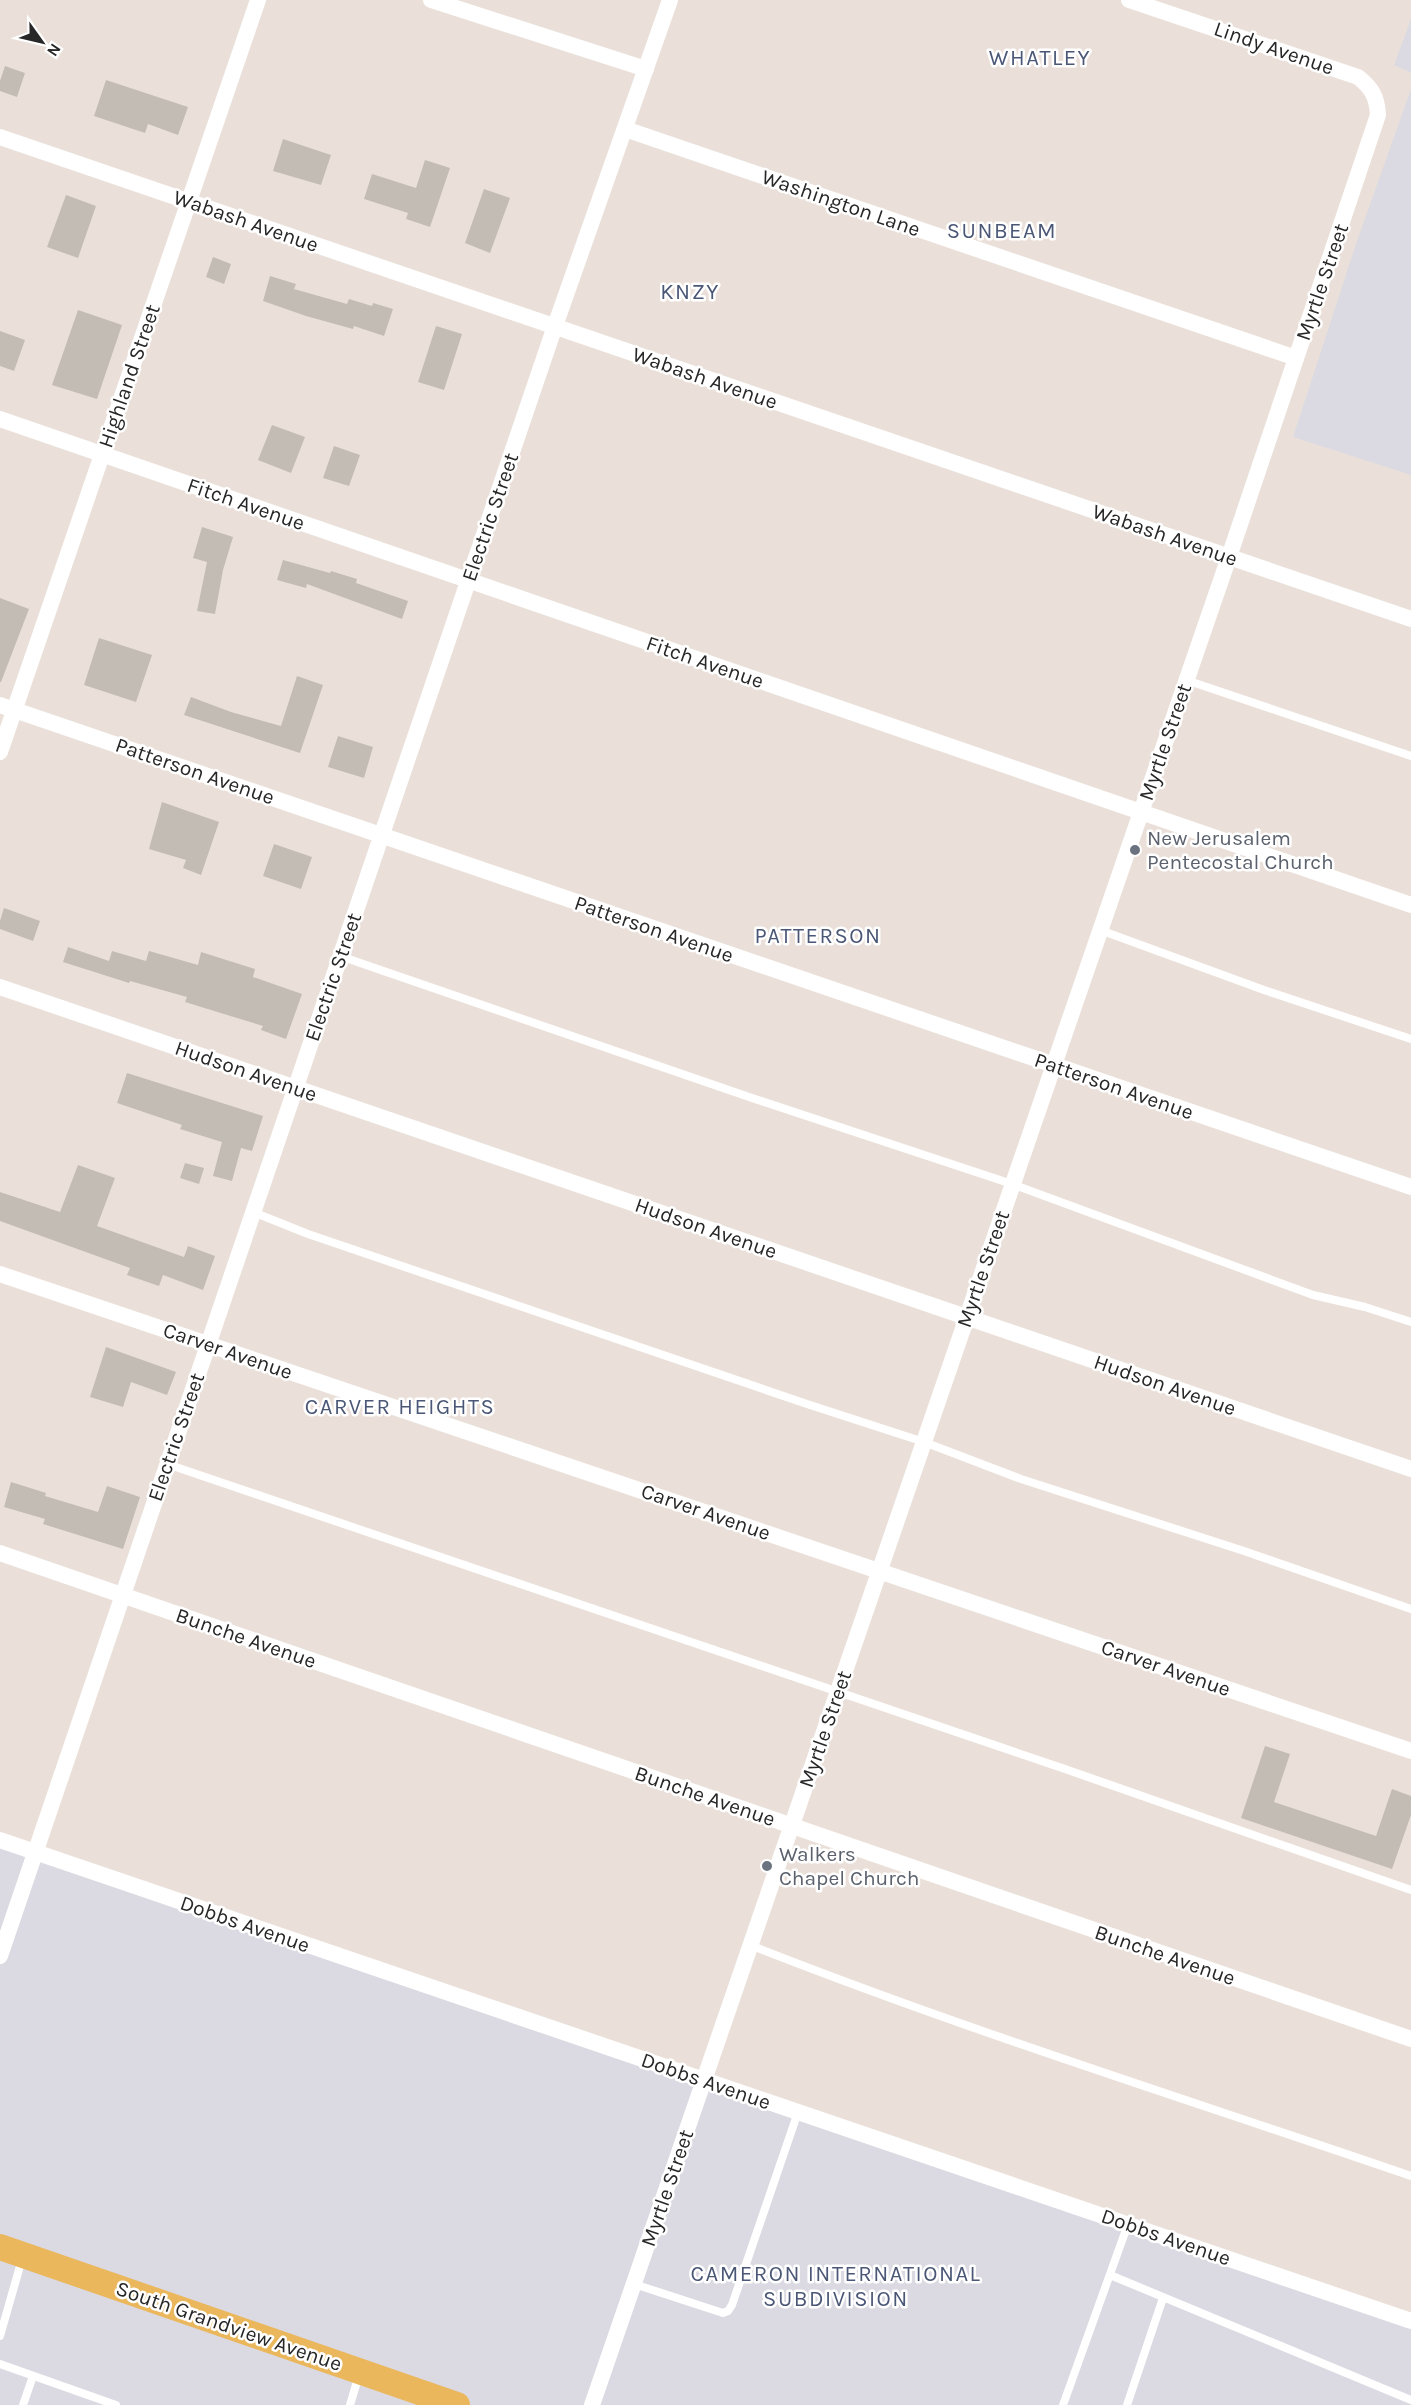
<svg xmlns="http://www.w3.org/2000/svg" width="1411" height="2405" viewBox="0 0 1411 2405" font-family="Karla,sans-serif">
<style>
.industrial{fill:#dbdae2}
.building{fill:#c2bcb5}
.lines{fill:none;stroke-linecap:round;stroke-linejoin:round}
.lane{stroke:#fff;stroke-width:8}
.street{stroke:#fff;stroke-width:16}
.primary{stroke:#ebb75d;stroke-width:26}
.worship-dot{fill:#6b7280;stroke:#fff;stroke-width:2}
.labels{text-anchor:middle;stroke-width:5;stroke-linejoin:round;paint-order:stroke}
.street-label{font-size:21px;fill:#272727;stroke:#fff}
.worship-label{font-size:21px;fill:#5b616d;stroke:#fff;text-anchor:start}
.neighbourhood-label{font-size:22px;letter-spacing:1.5px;fill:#4a5776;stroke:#fff}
</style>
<rect width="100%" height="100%" fill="#eae0d9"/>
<g class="industrial">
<path d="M1411,19V73L1394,65Z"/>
<path d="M1411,89V475L1293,437L1357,241Z"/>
<path d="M0,1840L1411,2324V2405H0Z"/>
</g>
<g class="building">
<path d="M5,66L25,73L17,97L0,91V81Z"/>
<path d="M106,80L188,107L178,135L148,124L145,133L94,116Z"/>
<path d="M283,139L331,155L321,185L273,171Z"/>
<path d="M425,160L450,168L430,227L406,219L408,213L364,199L372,174L416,188Z"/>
<path d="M484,189L510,198L490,253L465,243Z"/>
<path d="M66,195L96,206L78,258L47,247Z"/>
<path d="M213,257L231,264L224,284L206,277Z"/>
<path d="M270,276L296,284L294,289L347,304L349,299L372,306L373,303L393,309L384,336L354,326L353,329L306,316L263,301Z"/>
<path d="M78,310L122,325L97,399L52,385Z"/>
<path d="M436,326L462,334L444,390L418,382Z"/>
<path d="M0,331L25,340L14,371L0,366Z"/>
<path d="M272,425L305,437L291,473L258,460Z"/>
<path d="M334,446L360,455L349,486L323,478Z"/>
<path d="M202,527L233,537L223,570L215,614L197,611L207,562L193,558Z"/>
<path d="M283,560L330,573L331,571L357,579L356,583L408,601L402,619L307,584L306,588L277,580Z"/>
<path d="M0,598L29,609L1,682H0Z"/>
<path d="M99,638L152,655L136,702L84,685Z"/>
<path d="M297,676L323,685L300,753L184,715L191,697L231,712L281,726Z"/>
<path d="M338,736L373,747L364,778L328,767Z"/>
<path d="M162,802L219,822L201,875L183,868L186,860L149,849Z"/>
<path d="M274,844L312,857L301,889L263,876Z"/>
<path d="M4,908L40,921L33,941L0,929V921Z"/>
<path d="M68,947L109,961L112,951L146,961L149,951L198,965L201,952L255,969L253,977L302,994L286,1039L261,1030L263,1026L185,1002L187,997L130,981L129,983L63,962Z"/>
<path d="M127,1073L263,1116L252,1151L241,1148L232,1181L213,1176L222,1142L180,1129L182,1125L117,1103Z"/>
<path d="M185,1163L204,1168L199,1184L180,1178Z"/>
<path d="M78,1165L115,1178L97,1226L184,1257L188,1246L215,1256L203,1290L163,1275L159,1286L127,1275L130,1268L0,1221V1192L60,1212Z"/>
<path d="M106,1347L176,1372L167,1395L131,1382L123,1407L90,1397Z"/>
<path d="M11,1482L46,1493L45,1496L98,1512L107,1486L140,1497L123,1549L43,1524L45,1519L4,1507Z"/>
<path d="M1265,1746L1290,1754L1274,1802L1376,1836L1392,1789L1411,1796V1815L1392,1869L1241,1818Z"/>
</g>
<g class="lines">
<g class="lane">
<path d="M1186,680L1411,756"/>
<path d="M1100,930L1264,990L1411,1039"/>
<path d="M340,956L752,1098L1012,1184L1313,1295L1365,1307L1411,1322"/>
<path d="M253,1212L308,1234L810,1405L924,1442L1021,1479L1244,1551L1411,1609"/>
<path d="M167,1464L1065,1769L1411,1890"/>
<path d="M750,1945C968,2031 1190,2100 1411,2176"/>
<path d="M1110,2275L1411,2400"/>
<path d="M634,2284L723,2313L728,2311L732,2305L798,2112"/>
<path d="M0,2336L22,2259"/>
<path d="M0,2364L116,2405"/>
<path d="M23,2405L33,2376"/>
<path d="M350,2405L359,2375"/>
<path d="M1063,2405L1128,2224"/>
<path d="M1127,2405L1163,2298"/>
</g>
<g class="street">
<path d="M431,0L646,69"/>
<path d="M625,129L1296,358"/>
<path d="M0,137L1411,619"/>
<path d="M0,419L1411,905"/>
<path d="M0,705L1411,1187"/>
<path d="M0,752L258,0"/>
<path d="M0,987L1411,1469"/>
<path d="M0,1274L1411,1751"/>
<path d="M0,1553L1411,2039"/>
<path d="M0,1840L1411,2321"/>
<path d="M0,1956L555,326L670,0"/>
<path d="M592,2405L1229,557L1378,115C1377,97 1372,88 1358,77L1129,0"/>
</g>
<path class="primary" d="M0,2247L457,2405"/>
</g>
<g class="worship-dot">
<circle cx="1135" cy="850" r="6"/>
<circle cx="767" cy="1866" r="6"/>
</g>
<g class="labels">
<g class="street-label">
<text transform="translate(1274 48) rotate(19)" y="7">Lindy Avenue</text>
<text transform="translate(841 203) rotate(19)" y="7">Washington Lane</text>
<text transform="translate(246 221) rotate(19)" y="7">Wabash Avenue</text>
<text transform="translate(1322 282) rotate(-71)" y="7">Myrtle Street</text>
<text transform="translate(129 376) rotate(-71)" y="7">Highland Street</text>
<text transform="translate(705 378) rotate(19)" y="7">Wabash Avenue</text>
<text transform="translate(246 504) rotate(19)" y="7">Fitch Avenue</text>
<text transform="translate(490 517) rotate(-71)" y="7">Electric Street</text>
<text transform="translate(1165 535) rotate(19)" y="7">Wabash Avenue</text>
<text transform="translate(705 662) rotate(19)" y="7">Fitch Avenue</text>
<text transform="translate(1165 742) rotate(-71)" y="7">Myrtle Street</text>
<text transform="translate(195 771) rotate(19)" y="7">Patterson Avenue</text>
<text transform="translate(654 929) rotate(19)" y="7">Patterson Avenue</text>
<text transform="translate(333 977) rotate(-71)" y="7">Electric Street</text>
<text transform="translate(246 1071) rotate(19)" y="7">Hudson Avenue</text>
<text transform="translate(1114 1086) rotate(19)" y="7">Patterson Avenue</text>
<text transform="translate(706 1228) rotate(19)" y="7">Hudson Avenue</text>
<text transform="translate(983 1269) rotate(-71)" y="7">Myrtle Street</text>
<text transform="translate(228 1351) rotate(19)" y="7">Carver Avenue</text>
<text transform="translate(1165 1385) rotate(19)" y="7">Hudson Avenue</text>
<text transform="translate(176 1437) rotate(-71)" y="7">Electric Street</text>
<text transform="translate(706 1512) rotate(19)" y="7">Carver Avenue</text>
<text transform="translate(246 1638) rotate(19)" y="7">Bunche Avenue</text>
<text transform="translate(1166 1668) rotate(19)" y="7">Carver Avenue</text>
<text transform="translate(825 1729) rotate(-71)" y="7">Myrtle Street</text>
<text transform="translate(705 1796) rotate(19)" y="7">Bunche Avenue</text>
<text transform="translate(245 1924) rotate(19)" y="7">Dobbs Avenue</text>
<text transform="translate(1165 1955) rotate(19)" y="7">Bunche Avenue</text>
<text transform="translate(706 2081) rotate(19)" y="7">Dobbs Avenue</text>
<text transform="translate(667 2188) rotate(-71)" y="7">Myrtle Street</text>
<text transform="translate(1166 2237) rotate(19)" y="7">Dobbs Avenue</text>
<text transform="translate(229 2326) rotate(19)" y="7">South Grandview Avenue</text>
</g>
<g class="worship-label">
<text x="1147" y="845">New Jerusalem<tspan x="1147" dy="24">Pentecostal Church</tspan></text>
<text x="779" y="1861">Walkers<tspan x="779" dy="24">Chapel Church</tspan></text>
</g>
<g class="neighbourhood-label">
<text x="1040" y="65">WHATLEY</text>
<text x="1002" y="238">SUNBEAM</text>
<text x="690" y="299">KNZY</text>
<text x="818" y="943">PATTERSON</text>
<text x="400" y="1414">CARVER HEIGHTS</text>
<text x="836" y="2281">CAMERON INTERNATIONAL<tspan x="836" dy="25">SUBDIVISION</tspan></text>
</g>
</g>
<g transform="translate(42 42) rotate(124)" stroke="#ffffff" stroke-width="4.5" paint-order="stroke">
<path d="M0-4.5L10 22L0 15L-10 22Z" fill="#272727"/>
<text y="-9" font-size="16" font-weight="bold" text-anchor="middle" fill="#272727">N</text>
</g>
</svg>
